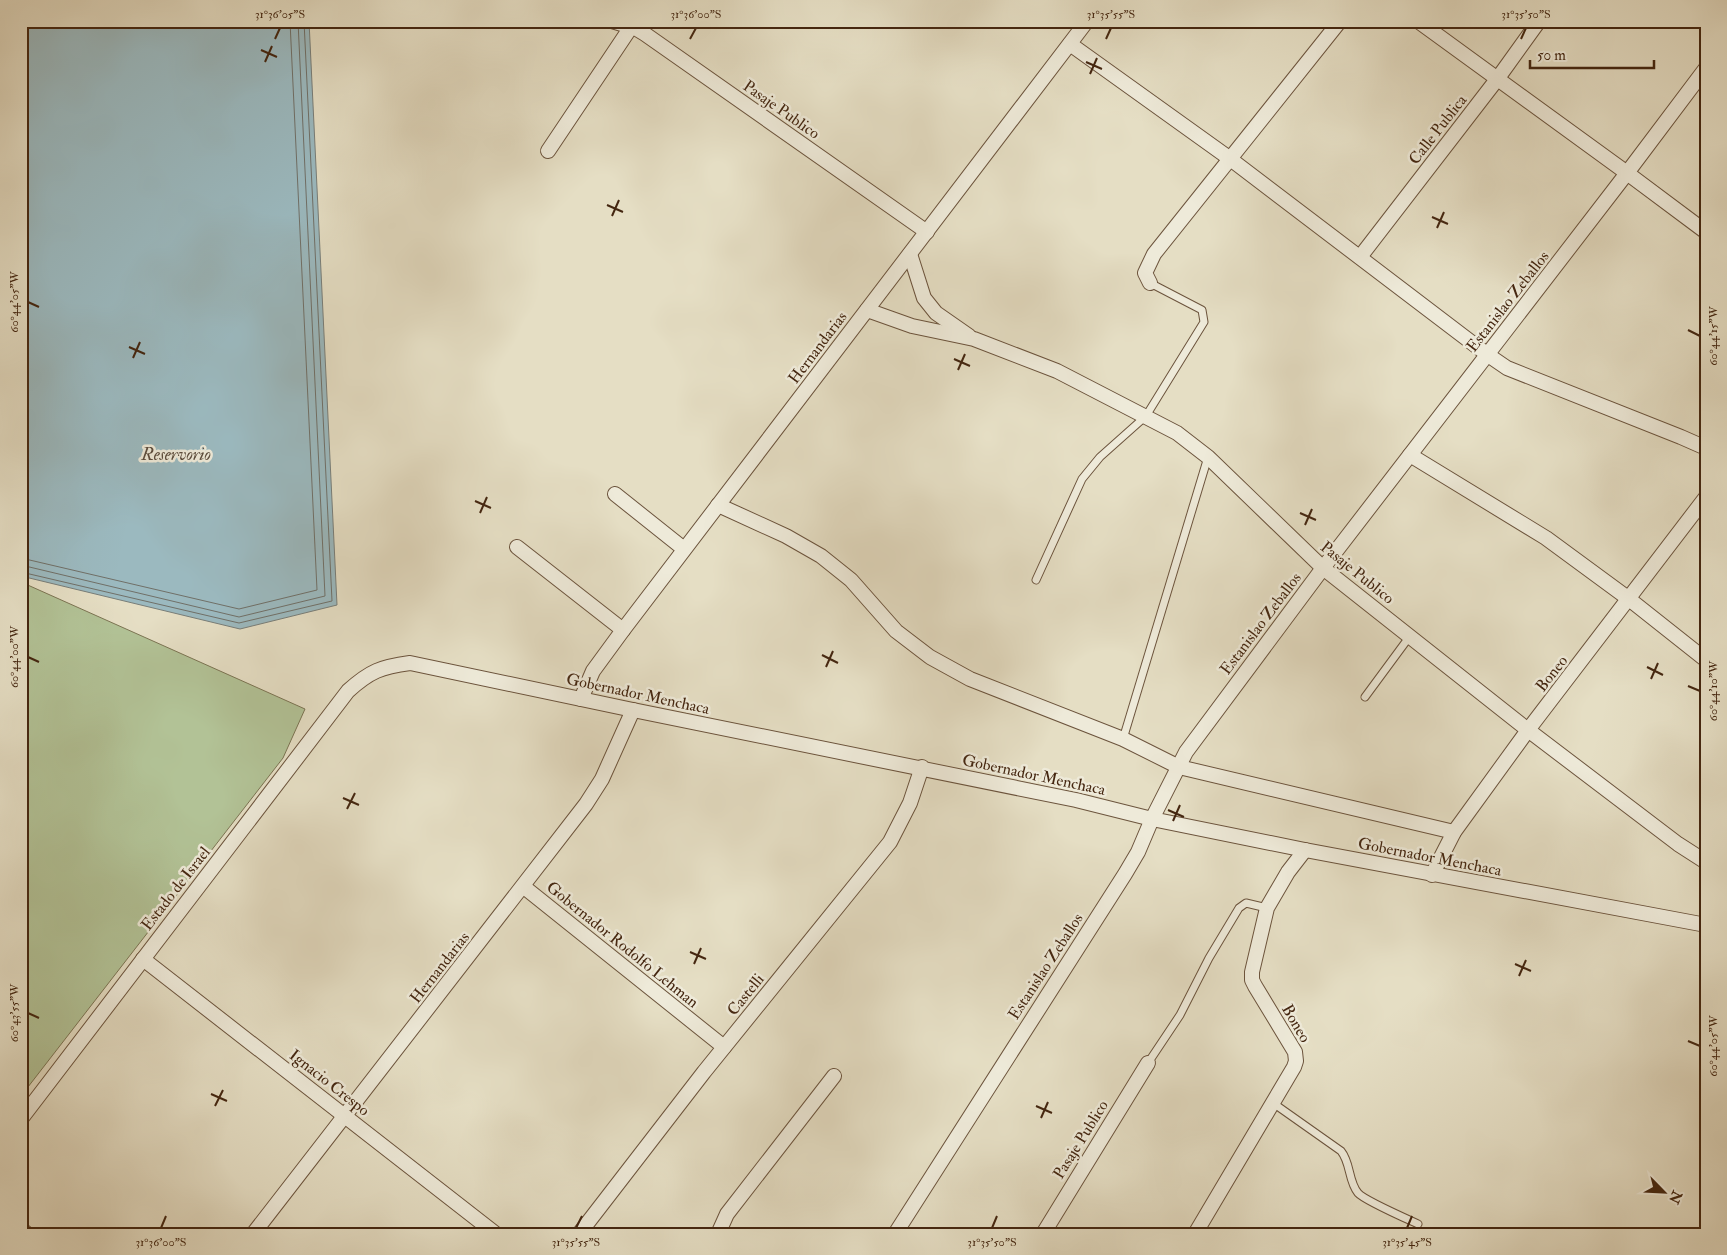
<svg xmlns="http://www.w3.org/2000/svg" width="1727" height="1255" viewBox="0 0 1727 1255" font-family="'IM FELL Double Pica',serif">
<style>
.green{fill:#b2c296;stroke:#7b7453}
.water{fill:#9bb9bf;stroke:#787e79}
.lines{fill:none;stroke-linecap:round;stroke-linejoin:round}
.shore{stroke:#707068;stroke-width:1}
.lane-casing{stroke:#6c543d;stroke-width:9}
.street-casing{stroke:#6c543d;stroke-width:16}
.lane{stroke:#eeead9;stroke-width:7}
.street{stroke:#eeead9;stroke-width:14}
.ticks{fill:none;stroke:#442610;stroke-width:2}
.labels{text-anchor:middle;stroke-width:5;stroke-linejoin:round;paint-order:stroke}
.street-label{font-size:16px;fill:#442610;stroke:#eeead9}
.water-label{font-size:18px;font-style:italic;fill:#5a4b3c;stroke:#eeead9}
.neatline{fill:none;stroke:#442610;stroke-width:2}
.ticks-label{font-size:12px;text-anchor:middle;fill:#442610}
</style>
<rect width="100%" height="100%" fill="#e5dec4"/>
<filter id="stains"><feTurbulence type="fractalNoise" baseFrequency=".004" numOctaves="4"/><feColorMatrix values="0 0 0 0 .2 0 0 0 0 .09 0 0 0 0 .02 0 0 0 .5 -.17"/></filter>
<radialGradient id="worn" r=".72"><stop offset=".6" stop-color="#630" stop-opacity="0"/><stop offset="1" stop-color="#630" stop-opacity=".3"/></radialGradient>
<path class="green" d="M21,582L305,709L283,758L21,1096Z"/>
<path class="water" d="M21,21H309L337,605L240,629L21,576Z"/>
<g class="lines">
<g class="shore">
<path d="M21,558L239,609L317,590L290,21"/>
<path d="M21,565L239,617L325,596L298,21"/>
<path d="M21,572L239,623L332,601L304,21"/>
</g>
<g class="lane-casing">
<g id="lane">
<path d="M1036,580L1082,479L1100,457L1146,416L1204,322L1202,310L1150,283"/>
<path d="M1365,697L1410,636"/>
<path d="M1123,739L1208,457"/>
<path d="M1148,1063L1180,1015L1209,958L1239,908L1246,903L1267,908"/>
<path d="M1273,1103L1341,1151C1351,1163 1348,1181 1358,1193C1364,1200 1407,1219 1418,1224"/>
</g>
</g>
<g class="street-casing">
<g id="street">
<path d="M612,21L635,28L645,34L927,232"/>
<path d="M1418,21L1627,173L1706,232"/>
<path d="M1070,44L1229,158L1488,355L1507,368L1681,437L1706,448"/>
<path d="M548,151L635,21"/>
<path d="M910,254L924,298L936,313L969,336"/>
<path d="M1360,257L1498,78L1539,21"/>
<path d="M1150,283L1145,273L1154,254L1340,21"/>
<path d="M867,310L912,326L974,339L1057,371L1177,433L1208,457L1323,568L1528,730L1678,844L1706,862"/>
<path d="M1410,455L1546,538L1629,599L1706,660"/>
<path d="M615,494L684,549"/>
<path d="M718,505L786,536L821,556L851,580L896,631L930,657L970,679L1123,739L1179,767L1454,832"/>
<path d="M517,547L623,630"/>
<path d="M581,699L593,671L623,630L1087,21"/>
<path d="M1432,875L1454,832L1528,730L1706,497"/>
<path d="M524,887L724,1047"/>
<path d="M143,959L496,1234"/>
<path d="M21,1119L348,691C370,671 381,667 410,663L633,710L1076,800L1152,819L1305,850L1706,925"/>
<path d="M21,1229L27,1234"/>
<path d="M253,1234L586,804L602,779L633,710"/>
<path d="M579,1234L704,1072L890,842L910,803L922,767"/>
<path d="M718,1234L727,1214L834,1076"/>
<path d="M895,1234L1125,874L1138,852L1152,819L1186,752L1323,568L1627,173L1706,68"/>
<path d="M1043,1234L1148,1063"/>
<path d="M1195,1234L1294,1067L1296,1061L1295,1052L1255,986L1252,980V972L1267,908L1288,872L1305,850"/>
</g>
</g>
<use href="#lane" class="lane"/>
<use href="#street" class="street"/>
</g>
<path class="ticks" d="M275,39L280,28M690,39L696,28M1106,39L1111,28M1521,39L1526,28M261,50L277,57M265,62L272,46M1086,62L1102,69M1090,74L1097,58M607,205L623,212M612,216L619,200M1432,217L1448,224M1437,228L1444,212M28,302L39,307M1688,330L1700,336M129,347L145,354M133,358L140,342M954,359L970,366M958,370L965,354M475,501L491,508M480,513L487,497M1300,513L1316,520M1305,525L1312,509M822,655L838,663M28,657L39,662M826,667L833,651M1647,667L1663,675M1651,679L1658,663M1688,686L1700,691M343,798L359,805M347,809L355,793M1168,810L1184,817M1173,821L1180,805M690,952L706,959M694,964L701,948M1515,964L1531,971M1519,976L1526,960M28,1013L39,1018M1688,1041L1700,1046M211,1094L227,1101M215,1106L223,1090M1036,1106L1052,1113M1041,1118L1048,1102M161,1228L166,1216M576,1228L582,1216M992,1228L997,1216M1407,1228L1412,1216"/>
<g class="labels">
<g class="street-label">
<text transform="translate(782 109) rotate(35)" y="6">Pasaje Publico</text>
<text transform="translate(1437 129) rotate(-52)" y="6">Calle Publica</text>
<text transform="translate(1507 301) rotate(-52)" y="6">Estanislao Zeballos</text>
<text transform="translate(817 347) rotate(-53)" y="6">Hernandarias</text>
<text transform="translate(1358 572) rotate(39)" y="6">Pasaje Publico</text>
<text transform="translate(1260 623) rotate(-53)" y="6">Estanislao Zeballos</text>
<text transform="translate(1551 673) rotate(-52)" y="6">Boneo</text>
<text transform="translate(638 693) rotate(12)" y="6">Gobernador Menchaca</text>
<text transform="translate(1034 774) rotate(12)" y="6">Gobernador Menchaca</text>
<text transform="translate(1430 856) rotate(11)" y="6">Gobernador Menchaca</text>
<text transform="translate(175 888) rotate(-52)" y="6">Estado de Israel</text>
<text transform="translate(623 944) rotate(39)" y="6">Gobernador Rodolfo Lehman</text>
<text transform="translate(1045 966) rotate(-57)" y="6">Estanislao Zeballos</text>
<text transform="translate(439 967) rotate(-52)" y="6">Hernandarias</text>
<text transform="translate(745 994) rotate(-51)" y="6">Castelli</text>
<text transform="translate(1297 1023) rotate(60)" y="6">Boneo</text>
<text transform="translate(330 1082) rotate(38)" y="6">Ignacio Crespo</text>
<text transform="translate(1080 1139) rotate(-58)" y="6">Pasaje Publico</text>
</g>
<g class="water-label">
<text x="176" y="460">Reservorio</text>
</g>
</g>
<rect width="1727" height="1255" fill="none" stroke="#e5dec4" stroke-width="55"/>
<g transform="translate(1664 1192) rotate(114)" stroke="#eeead9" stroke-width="4" paint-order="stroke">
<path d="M0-4L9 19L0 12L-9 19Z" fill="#442610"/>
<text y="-8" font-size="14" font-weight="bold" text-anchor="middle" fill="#442610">N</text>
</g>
<path d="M1530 60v8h124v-8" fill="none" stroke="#442610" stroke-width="2.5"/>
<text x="1537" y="60" font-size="15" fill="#442610" stroke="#eeead9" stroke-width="4" paint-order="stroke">50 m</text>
<rect x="28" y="28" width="1672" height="1200" class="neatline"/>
<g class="ticks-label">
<text x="280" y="18">31°36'05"S</text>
<text x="696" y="18">31°36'00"S</text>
<text x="1111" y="18">31°35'55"S</text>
<text x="1526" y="18">31°35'50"S</text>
<text transform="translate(14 302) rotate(-90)" y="4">60°44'05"W</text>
<text transform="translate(1713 336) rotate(-90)" y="4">60°44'15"W</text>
<text transform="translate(14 657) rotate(-90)" y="4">60°44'00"W</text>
<text transform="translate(1713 691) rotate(-90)" y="4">60°44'10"W</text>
<text transform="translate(14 1013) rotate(-90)" y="4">60°43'55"W</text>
<text transform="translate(1713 1046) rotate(-90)" y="4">60°44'05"W</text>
<text x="161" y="1246">31°36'00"S</text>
<text x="576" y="1246">31°35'55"S</text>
<text x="992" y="1246">31°35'50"S</text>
<text x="1407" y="1246">31°35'45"S</text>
</g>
<rect width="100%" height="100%" filter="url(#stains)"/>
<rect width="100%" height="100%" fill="url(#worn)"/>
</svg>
